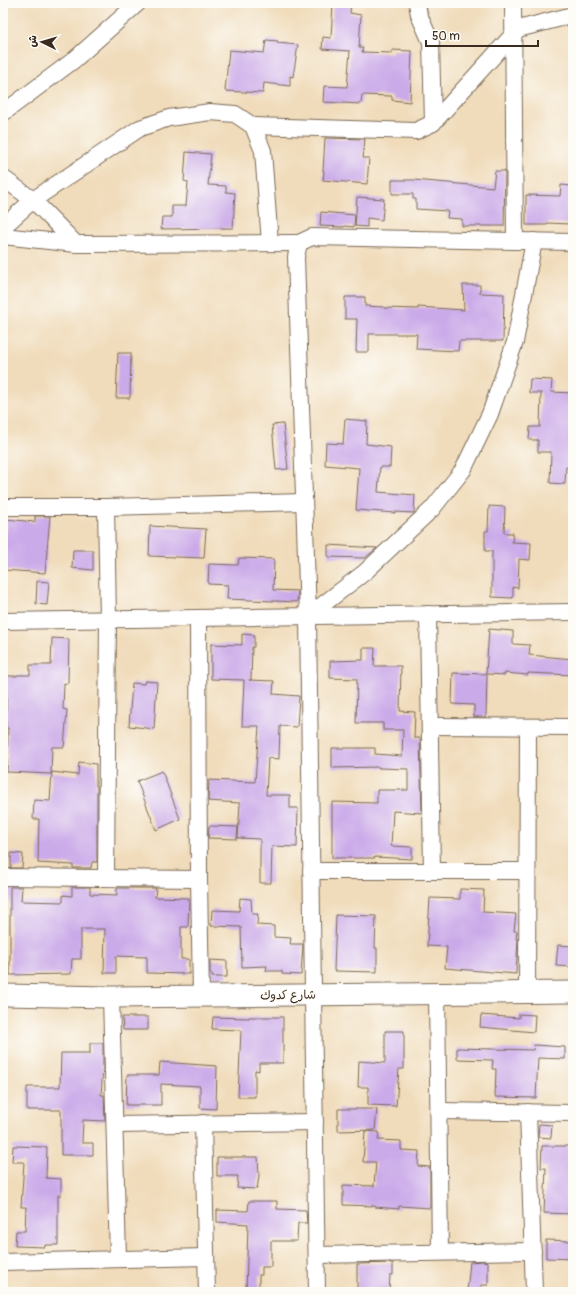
<svg xmlns="http://www.w3.org/2000/svg" width="576" height="1295" viewBox="0 0 576 1295" font-family="Pangolin,'Playpen Sans Arabic',sans-serif">
<style>
.building{fill:#cbaae9}
.lines{fill:none;stroke-linecap:round;stroke-linejoin:round}
.minor-casing{stroke:#7a6855;stroke-width:18}
.tertiary-casing{stroke:#7a6855;stroke-width:23}
.minor{stroke:#fff;stroke-width:16}
.tertiary{stroke:#fff;stroke-width:21}
.labels{text-anchor:middle;stroke-width:3;stroke-linejoin:round;paint-order:stroke}
.street-label{font-size:12px;fill:#3b2a1e;stroke:#fdfcf7}
</style>
<rect width="100%" height="100%" fill="#fdfcf7"/>
<filter id="ink" filterUnits="userSpaceOnUse"><feTurbulence type="fractalNoise" baseFrequency=".025" numOctaves="2"/><feDisplacementMap in="SourceGraphic" scale="8" xChannelSelector="R" yChannelSelector="G"/><feConvolveMatrix kernelMatrix="1 2 1 2 8 2 1 2 1" color-interpolation-filters="sRGB"/></filter>
<filter id="wash" filterUnits="userSpaceOnUse"><feTurbulence type="fractalNoise" baseFrequency=".012" numOctaves="4" result="noise"/><feDisplacementMap in="SourceGraphic" scale="16" xChannelSelector="R" yChannelSelector="G"/><feGaussianBlur stdDeviation="0.9" result="paint"/><feColorMatrix in="noise" values="0 0 0 0 0 0 0 0 0 0 0 0 0 0 0 0 0 1.4 0 .05"/><feComposite in="paint" operator="in"/></filter>
<g filter="url(#wash)">
<rect width="100%" height="100%" fill="#f0dbba"/>
<g id="blocks">
<g class="building">
<path d="M333,3H351L350,13L361,15L359,48H363L362,52L392,53V50L412,51L410,102L392,100V96L362,95L361,104L323,102L324,86L347,87L350,51L322,49L323,37L331,38Z"/>
<path d="M266,40L278,41L277,43L298,45L293,77L290,76V86L264,83L263,93L225,91L229,50L264,53Z"/>
<path d="M325,138L365,139L363,158H369L367,184L323,180L324,171H323Z"/>
<path d="M186,152L211,154L208,185L226,186V192L235,193L233,228L161,229L162,217H172V206H186L188,182L184,181Z"/>
<path d="M495,171H505L504,226H462V219L447,218L448,211L416,209V199H413V194H392V180H414L493,187Z"/>
<path d="M561,185L573,186L571,224L547,223V225H526V195L560,196Z"/>
<path d="M357,197L384,199L382,220L367,218V227L355,226Z"/>
<path d="M321,212L355,215L354,227L344,226V227L320,226Z"/>
<path d="M463,285H480V293L504,294L503,341H459L458,351L416,349L417,334H369V352H356L357,319H345V297H365V306L384,307V308L418,309V307L464,310Z"/>
<path d="M118,353H131L130,398H116Z"/>
<path d="M530,379L552,380L551,392L573,393V467H566L565,484L550,483L551,452H538V440H529L530,427H540L541,393H529Z"/>
<path d="M345,419L367,421L366,444L391,447L390,467H380L378,492L415,495L414,513L395,512V513L356,510L359,468L325,465L326,443L343,444Z"/>
<path d="M283,424L288,469L276,470L272,425Z"/>
<path d="M489,506L505,507L504,533H513L512,542L531,543L530,560L519,559L518,588L513,587V598L492,597V551H485V531H488Z"/>
<path d="M35,516H50L45,573L4,570L6,519L35,522Z"/>
<path d="M150,526L206,529L204,558L149,556Z"/>
<path d="M328,545L377,548L365,558L328,557Z"/>
<path d="M73,550H93V570L72,568Z"/>
<path d="M239,558L274,559L273,590L298,591L297,602L227,599L228,585L208,584L209,564L238,565Z"/>
<path d="M37,581L49,582L47,605L36,604Z"/>
<path d="M489,629L513,631V644L530,645L529,655L573,659V675L528,673V675L505,673V675L487,674L486,717H474V705L452,704L453,673L486,674Z"/>
<path d="M242,634L254,635V647H252L251,680H249L274,681L273,694L299,696L297,727L280,726L279,759L268,758L266,795H290V808H298L297,847L272,846L271,883H260V839L238,838L240,803L208,801L209,780L255,782L259,726H242L244,680L211,679V644L242,645Z"/>
<path d="M52,638L69,639L68,682L67,684L64,683L63,709L67,710L64,747H52L51,774L7,772L8,728H6L7,676H17V675H30V665H51Z"/>
<path d="M363,648H375L374,666H401L400,711L415,712L414,738H420L422,813L393,811L391,846L412,847V859L375,857V858H332V802L377,803V790H408V769L379,768V767L332,768V748H375V754L402,756L403,730H383V723H356L357,679L330,678V661L363,660Z"/>
<path d="M145,681L157,682L154,729L129,726L132,683L144,684Z"/>
<path d="M79,762L96,764V786H97V862H92L91,868H73V865L38,863L39,819H33L34,800L50,801L52,772L78,775Z"/>
<path d="M162,771L180,819L156,830L137,781Z"/>
<path d="M209,826L238,827L237,839L208,838Z"/>
<path d="M11,853L23,854L22,868H11Z"/>
<path d="M10,887H22L21,901L63,902V895L72,896V887H90V894L117,895V888H156L155,897L189,898L188,927H181V959H189V974L147,973V957L116,956V973H104L105,929H81V959H72L71,974L10,975Z"/>
<path d="M460,889L484,890L483,912L516,914L514,931H517L516,939H518L516,974L445,968L447,947L427,946L430,898L460,899Z"/>
<path d="M240,898L251,899L252,914H258L257,925L274,926V937L291,938L290,944H303L301,975L282,974V971H266L267,966L242,967L241,927L211,926L212,910L239,911Z"/>
<path d="M336,915L376,916L375,948H377V972L334,971Z"/>
<path d="M558,945L573,946V967L556,966Z"/>
<path d="M210,960L227,961V977H212V974H210Z"/>
<path d="M519,1014L535,1015L534,1032L480,1027L481,1015L519,1018Z"/>
<path d="M122,1017H148V1030H123Z"/>
<path d="M213,1017L249,1018V1017H283V1063H259V1071L255,1070V1097H238L241,1030L212,1029Z"/>
<path d="M385,1031H404V1069H399L396,1106L368,1105V1087H358L359,1061L385,1063Z"/>
<path d="M90,1043H103V1068L101,1095H104L105,1121L83,1120L82,1143H93V1155H61V1110H27V1087H60L61,1053H90Z"/>
<path d="M534,1045L565,1047V1059L538,1058L536,1098L495,1097L496,1069H492L493,1060L457,1059V1048L533,1050Z"/>
<path d="M160,1062L217,1066L216,1109L200,1108V1086L161,1084V1105H126L127,1075H159Z"/>
<path d="M338,1109H377L375,1130L338,1131Z"/>
<path d="M539,1124L552,1125L551,1138L538,1137Z"/>
<path d="M365,1131L379,1132L378,1140L401,1141V1150L419,1151L418,1166L430,1167V1208L399,1206V1209L375,1207V1206L343,1205V1185L374,1186L376,1162H363Z"/>
<path d="M13,1146L47,1147L46,1178L61,1179V1195H58V1245H45V1247L15,1246L16,1231H25L26,1207H21L24,1162H12Z"/>
<path d="M542,1146H573V1214L544,1213L546,1168H541Z"/>
<path d="M217,1157H258L259,1176L257,1189L237,1188L238,1176H217Z"/>
<path d="M249,1201H277V1209L306,1210L307,1223H298L297,1241H271V1267H262V1275H259V1292H246L248,1224L217,1222V1210L248,1211Z"/>
<path d="M546,1240L573,1241V1259L546,1258Z"/>
<path d="M483,1261L488,1262V1285H481V1292H467L470,1262Z"/>
<path d="M393,1263V1275H390L389,1292H357V1264Z"/>
</g>
</g>
</g>
<g filter="url(#ink)">
<use href="#blocks" fill-opacity="0" stroke="#7a6855" stroke-width="1"/>
<g class="lines">
<g class="minor-casing">
<g id="minor">
<path d="M417,3L419,15L431,42L433,123"/>
<path d="M513,3L515,241"/>
<path d="M3,113L74,60L138,3"/>
<path d="M253,126L416,131L433,123L518,29L573,15"/>
<path d="M3,178L33,200L76,244"/>
<path d="M3,227L33,200L140,128L169,118L210,112L235,114L253,126L263,151L270,243"/>
<path d="M3,236L76,244L299,243"/>
<path d="M3,507H106L108,619L106,878"/>
<path d="M106,507L304,502"/>
<path d="M428,614L432,871"/>
<path d="M308,616L365,572L432,509L463,470L490,414L515,342L534,241"/>
<path d="M198,618L199,879L201,996"/>
<path d="M3,621L573,612"/>
<path d="M430,726L573,727"/>
<path d="M311,871H527"/>
<path d="M3,877L199,879"/>
<path d="M527,992L528,727"/>
<path d="M437,993L440,1252"/>
<path d="M111,997L118,1258"/>
<path d="M439,1111L573,1113"/>
<path d="M528,1112L534,1292"/>
<path d="M203,1123L207,1292"/>
<path d="M115,1125L315,1122"/>
<path d="M317,1255L533,1251"/>
<path d="M3,1262L206,1257"/>
<path d="M317,1292L308,616L296,257L299,243L312,237L573,242"/>
</g>
</g>
<g class="tertiary-casing">
<path id="tertiary" d="M3,995L111,997L573,992"/>
</g>
<use href="#minor" class="minor"/>
<use href="#tertiary" class="tertiary"/>
</g>
</g>
<g class="labels">
<g class="street-label">
<text transform="translate(288 995) rotate(-1)" y="4">شارع كدوك</text>
</g>
</g>
<rect width="576" height="1295" fill="none" stroke="#fdfcf7" stroke-width="16"/>
<g transform="translate(42 42) rotate(275)" stroke="#fdfcf7" stroke-width="3" paint-order="stroke">
<path d="M0-3L7 15L0 10L-7 15Z" fill="#3b2a1e"/>
<text y="-6" font-size="11" font-weight="bold" text-anchor="middle" fill="#3b2a1e">ش</text>
</g>
<path d="M426 40v6h112v-6" fill="none" stroke="#3b2a1e" stroke-width="2"/>
<text x="432" y="40" font-size="12" fill="#3b2a1e" stroke="#fdfcf7" stroke-width="3" paint-order="stroke">50 m</text>
</svg>
